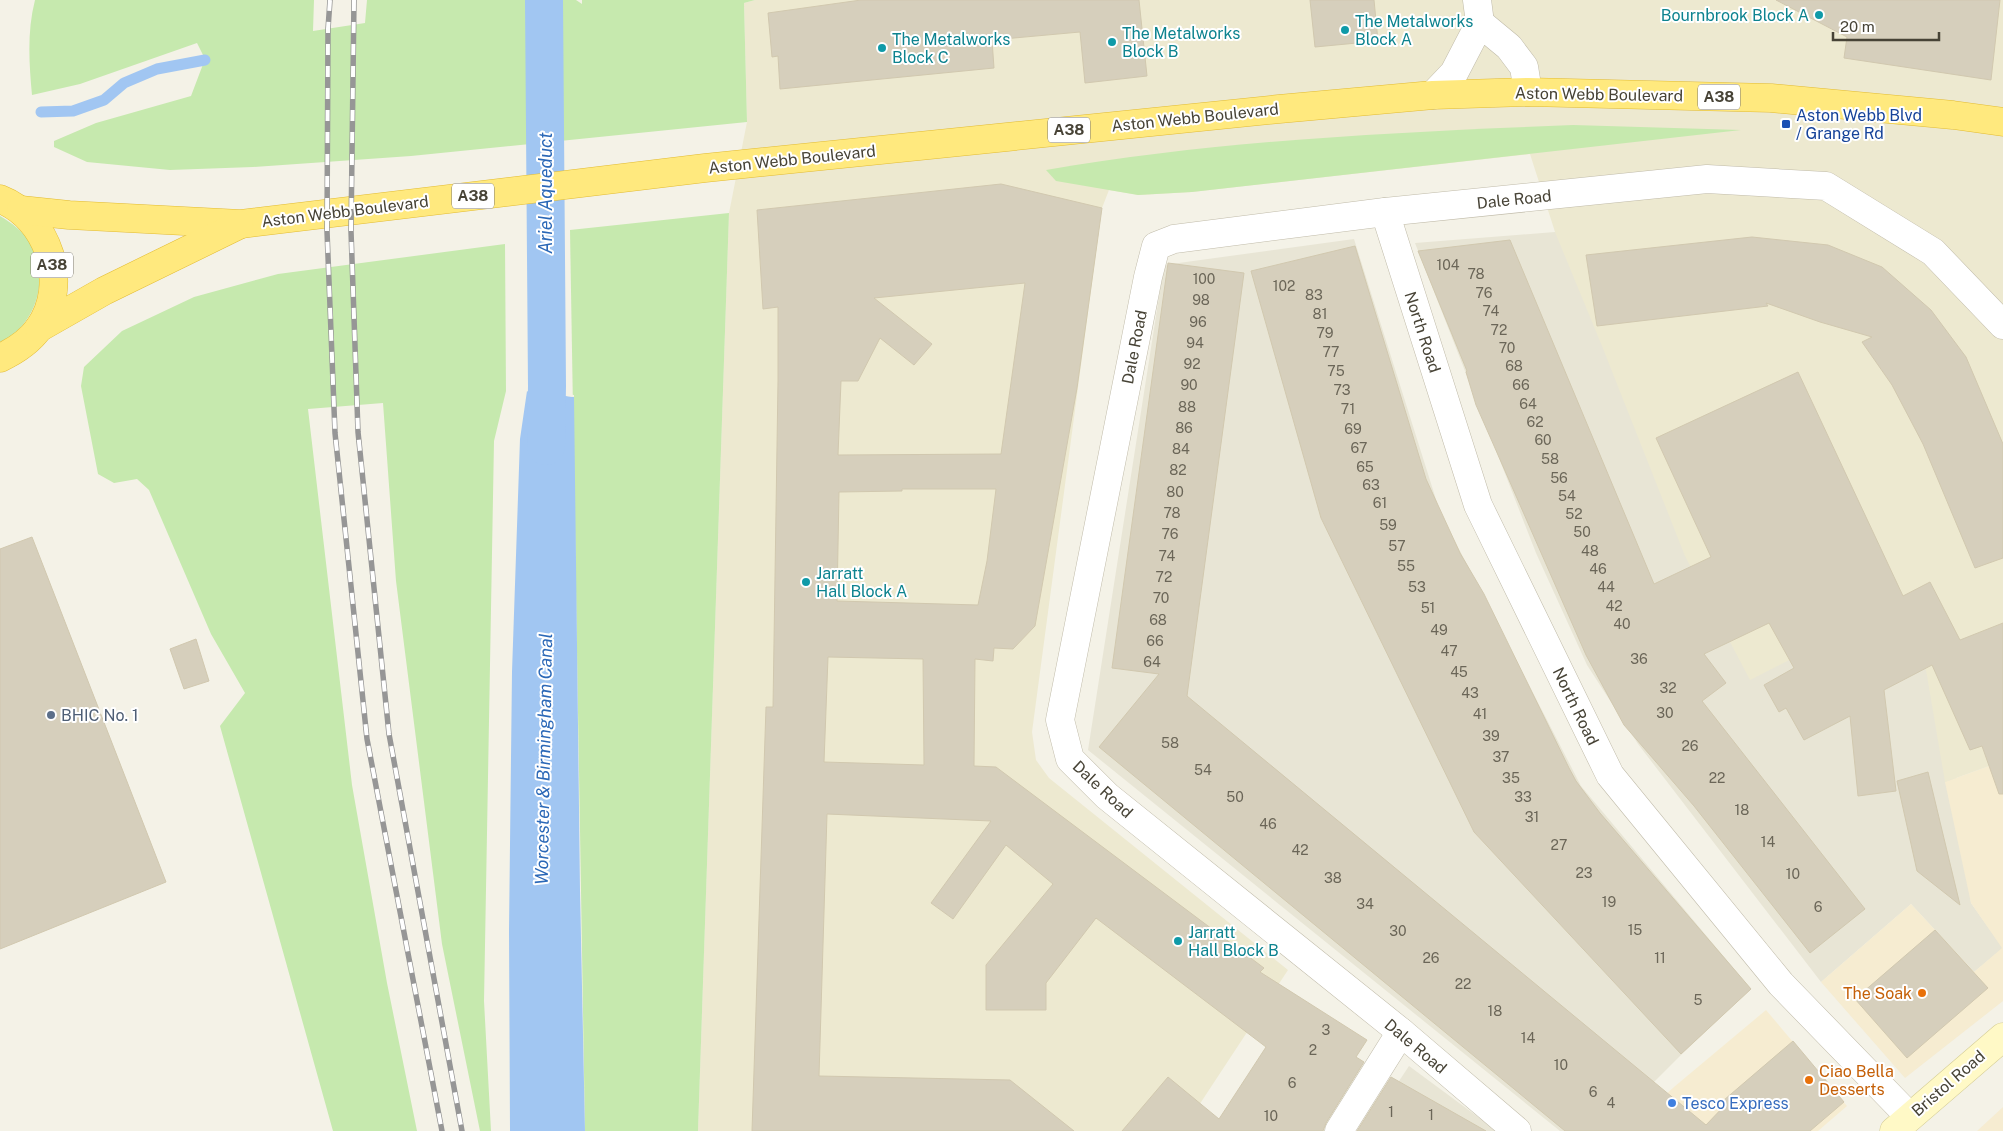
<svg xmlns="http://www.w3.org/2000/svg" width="2003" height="1131" viewBox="0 0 2003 1131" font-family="'Public Sans',sans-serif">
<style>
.residential{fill:#e8e5d5}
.commercial{fill:#f6ecd1}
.education{fill:#ede9d0}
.green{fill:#c6e9ae}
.water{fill:#a1c6f2}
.pier{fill:#f4f2e7}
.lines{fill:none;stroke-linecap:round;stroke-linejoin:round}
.stream{stroke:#a1c6f2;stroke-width:11}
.canal{stroke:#a1c6f2;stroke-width:38}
.building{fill:#d6cfbc;stroke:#d1c8af;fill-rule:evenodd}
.minor-casing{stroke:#c0bba9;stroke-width:29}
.secondary-casing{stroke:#d5cd95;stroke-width:29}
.trunk-casing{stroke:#e2bb33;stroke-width:29}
.minor{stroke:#fff;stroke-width:28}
.secondary{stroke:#fff9c6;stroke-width:28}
.trunk{stroke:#ffe97e;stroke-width:28}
.rail-casing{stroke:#969696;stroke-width:5.5}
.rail{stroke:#fff;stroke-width:4;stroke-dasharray:11;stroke-linecap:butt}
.culture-dot{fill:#0f9aa8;stroke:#fff;stroke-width:2}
.transit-dot{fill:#1a4fb4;stroke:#fff;stroke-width:2}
.service-dot{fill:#5c6f8a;stroke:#fff;stroke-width:2}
.food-dot{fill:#e8710a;stroke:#fff;stroke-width:2}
.shop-dot{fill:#3f7fe0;stroke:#fff;stroke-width:2}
.labels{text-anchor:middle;stroke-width:4;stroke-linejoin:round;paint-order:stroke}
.number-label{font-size:14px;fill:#6b6658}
.shield{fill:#fff;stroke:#7e7b72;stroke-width:1}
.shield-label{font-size:15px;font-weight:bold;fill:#474336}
.culture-label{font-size:16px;fill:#0d838f;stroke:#fff;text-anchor:start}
.street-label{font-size:16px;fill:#474336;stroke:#fff}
.transit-label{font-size:16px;fill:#164399;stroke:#fff;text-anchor:start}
.service-label{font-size:16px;fill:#4e5e75;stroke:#fff;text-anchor:start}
.food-label{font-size:16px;fill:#c56008;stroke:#fff;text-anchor:end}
.shop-label{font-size:16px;fill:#366cbe;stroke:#fff;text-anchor:start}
.water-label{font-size:18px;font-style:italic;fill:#2b68b7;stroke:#fff}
</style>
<rect width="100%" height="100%" fill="#f4f2e7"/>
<g class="residential">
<path d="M1555,232L1895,258L1971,903L2003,948L1974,972L1911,904L1821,982L1638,744L1587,665L1536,553L1415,243Z"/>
<path d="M1354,239L1440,512L1581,786L1751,989L1682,1054L1605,1131H1560L1088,750L1164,265Z"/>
<path d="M1409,1066L1497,1131H1366Z"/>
</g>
<g class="commercial">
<path d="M2003,761V1001L1905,1078L1821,982L1911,904L1974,972L2002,948L1971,903L1945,782Z"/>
<path d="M1766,1010L1847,1106L1818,1131H1626L1674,1087Z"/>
<path d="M2003,1107V1131H1977Z"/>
</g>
<path class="education" d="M755,0H2003V761L1945,782L1924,658L1899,604L1750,680L1685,556L1602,346L1555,232L1530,154L1192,192L1139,195L1109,190L1102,208L1032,732L1036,760L1049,778L1288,970L1182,1131H698L729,213L747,122L744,3Z"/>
<g class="green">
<path d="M35,0H314L313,31L365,23L367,0H576L582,4V0H755L744,3L747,122L411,156L253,167L170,170L87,162L54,147V141L96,123L191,96L205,59L197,43L80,84L32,95C29,63 27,31 35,0Z"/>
<path d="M1573,125L1741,130L1192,192L1138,195L1056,181L1046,170C1220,140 1397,132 1573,125Z"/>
<path d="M729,213L698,1131H585L570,230Z"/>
<path d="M0,216C12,223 24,232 31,244C50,279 36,326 0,342Z"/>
<path d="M505,244L506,391L494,441L484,1001L491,1131H480L442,944L396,581L383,403L308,409L352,785L387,983L417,1131H333L220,726L245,693L211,634L149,490L137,479L114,483L98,474L81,386L84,367L122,331L194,297L278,274Z"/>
</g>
<path class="water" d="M527,391L574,397L580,890L585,1131H510L509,931L512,672L520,439Z"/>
<path class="pier" d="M525,389L574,395V397L525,391Z"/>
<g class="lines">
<path class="stream" d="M41,112L73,111L104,100L124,83L157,69L205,60"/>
<path class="canal" d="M544,0L547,386L546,446"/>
</g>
<g class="building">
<path d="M861,0H1139L1147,76L1085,83L1080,32L992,40L994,68L780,89L778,56L772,57L768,13Z"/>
<path d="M1310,0H1374L1378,41L1315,47Z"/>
<path d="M1776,0H2000L1991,80L1844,58L1847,37Z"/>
<path d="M1001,184L1102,208L1077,388L1035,626L1013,649L994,648L993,661L975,659L974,766L996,767L1264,968L1260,972L1367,1040L1356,1057L1364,1062L1326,1123L1323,1131H1122L1168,1077L1219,1119L1266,1047L1096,918L1046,983V1010H986V965L1053,884L1006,845L953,919L931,903L991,821L827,814L819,1076L1010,1080L1074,1131H752L766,707H773L778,381V307L763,309L757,210ZM1025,283L1001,454L838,455L841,381H858L880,338L914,365L932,344L874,298ZM902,489H996L987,561L978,605L837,601L839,492L902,491ZM828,657L923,659L924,765L824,762Z"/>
<path d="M1752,237L1828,245L1882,267L1931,310L1966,357L2003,444V558L1975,568L1923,444L1892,385L1862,342L1872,337L1820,322L1766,303L1768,306L1597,326L1586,255Z"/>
<path d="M1510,240L1654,584L1711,557L1656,438L1798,372L1903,596L1930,582L1960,640L2003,623V794H1999L1982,746L1970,750L1932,665L1884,690L1896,791L1858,796L1850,716L1804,740L1786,708L1779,712L1764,685L1794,668L1769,623L1704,654L1726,683L1702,701L1865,909L1810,953L1694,806L1624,725L1586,655L1491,439L1476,405L1466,372L1467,371L1418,251Z"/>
<path d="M1355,246L1426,479L1460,553L1484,594L1569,768L1576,781L1600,813L1751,989L1681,1054L1474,832L1321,518L1251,271Z"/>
<path d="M1168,263L1244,273L1187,696L1706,1125L1727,1103L1724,1100L1793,1041L1844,1102L1810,1131H1565L1099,747L1159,674L1112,668Z"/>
<path d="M32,537L166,882L0,949V549Z"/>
<path d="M196,639L209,681L184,689L170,649Z"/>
<path d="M1928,772L1960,905L1917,871L1897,781Z"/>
<path d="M1935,930L1988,988L1907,1058L1855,999Z"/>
<path d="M1391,1077L1486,1131H1357Z"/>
</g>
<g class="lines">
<g class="minor-casing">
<g id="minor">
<path d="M1477,0L1480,23"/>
<path d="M1433,95L1454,73L1480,23L1509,47L1524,67L1528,92"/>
<path d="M1385,212L1478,505L1610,775L1781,984L1909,1116"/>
<path d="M1339,1131L1401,1032"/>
<path d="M1517,1131L1401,1032L1107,796L1070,759L1060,720L1148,277L1156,246L1174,239L1385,212L1707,179L1826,186L1933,252L2003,325"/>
</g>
</g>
<g class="secondary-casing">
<path id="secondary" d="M1894,1131L2003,1037"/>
</g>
<g class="trunk-casing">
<g id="trunk">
<path d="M0,199C49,218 70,284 39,328C29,342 15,351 0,358"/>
<path d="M21,210L69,215L241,224L705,168L1279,109L1433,95L1528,92L1771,98L1953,115L2003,122"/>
<path d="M39,328L104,291L239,225"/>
</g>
</g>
<use href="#minor" class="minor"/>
<use href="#secondary" class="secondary"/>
<use href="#trunk" class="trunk"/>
<g class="rail-casing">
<g id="rail">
<path d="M330,0L328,29L327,231L335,433L367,739L442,1131"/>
<path d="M354,0L351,231L358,432L389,734L462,1131"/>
</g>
</g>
<use href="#rail" class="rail"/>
</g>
<g class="culture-dot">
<circle cx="1819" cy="15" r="5"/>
<circle cx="1345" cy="30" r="5"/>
<circle cx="1112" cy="42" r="5"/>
<circle cx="882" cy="48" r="5"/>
<circle cx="806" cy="582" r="5"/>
<circle cx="1178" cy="941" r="5"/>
</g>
<rect class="transit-dot" x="1781" y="119" width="10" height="10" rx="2.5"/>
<circle class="service-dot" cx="51" cy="715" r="5"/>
<g class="food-dot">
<circle cx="1922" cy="993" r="5"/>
<circle cx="1809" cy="1080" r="5"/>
</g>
<circle class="shop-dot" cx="1672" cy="1103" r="5"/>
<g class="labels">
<g class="number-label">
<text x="1448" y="270">104</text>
<text x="1476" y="279">78</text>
<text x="1204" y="284">100</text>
<text x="1284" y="291">102</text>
<text x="1484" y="298">76</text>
<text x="1314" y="300">83</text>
<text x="1201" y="305">98</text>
<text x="1491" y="316">74</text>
<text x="1320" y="319">81</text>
<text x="1198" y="327">96</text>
<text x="1499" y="335">72</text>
<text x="1325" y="338">79</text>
<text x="1195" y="348">94</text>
<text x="1507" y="353">70</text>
<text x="1331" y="357">77</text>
<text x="1192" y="369">92</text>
<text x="1514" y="371">68</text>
<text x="1336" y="376">75</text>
<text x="1189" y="390">90</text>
<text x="1521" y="390">66</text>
<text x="1342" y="395">73</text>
<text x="1528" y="409">64</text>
<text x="1187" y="412">88</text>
<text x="1348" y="414">71</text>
<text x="1535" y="427">62</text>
<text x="1184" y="433">86</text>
<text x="1353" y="434">69</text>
<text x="1543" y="445">60</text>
<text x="1359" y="453">67</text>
<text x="1181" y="454">84</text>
<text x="1550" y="464">58</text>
<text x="1365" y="472">65</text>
<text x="1178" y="475">82</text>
<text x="1559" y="483">56</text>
<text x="1371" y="490">63</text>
<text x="1175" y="497">80</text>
<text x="1567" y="501">54</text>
<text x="1380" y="508">61</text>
<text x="1172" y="518">78</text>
<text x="1574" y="519">52</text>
<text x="1388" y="530">59</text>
<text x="1582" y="537">50</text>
<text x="1170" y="539">76</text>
<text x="1397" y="551">57</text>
<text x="1590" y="556">48</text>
<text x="1167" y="561">74</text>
<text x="1406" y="571">55</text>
<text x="1598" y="574">46</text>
<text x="1164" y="582">72</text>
<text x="1417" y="592">53</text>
<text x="1606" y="592">44</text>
<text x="1161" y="603">70</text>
<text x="1614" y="611">42</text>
<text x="1428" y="613">51</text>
<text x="1158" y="625">68</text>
<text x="1622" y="629">40</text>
<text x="1439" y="635">49</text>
<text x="1155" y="646">66</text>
<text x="1449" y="656">47</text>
<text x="1639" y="664">36</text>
<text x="1152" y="667">64</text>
<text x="1459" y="677">45</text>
<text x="1668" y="693">32</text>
<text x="1470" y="698">43</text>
<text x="1665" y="718">30</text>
<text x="1480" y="719">41</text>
<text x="1491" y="741">39</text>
<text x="1170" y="748">58</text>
<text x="1690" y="751">26</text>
<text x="1501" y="762">37</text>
<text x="1203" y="775">54</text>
<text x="1511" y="783">35</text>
<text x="1717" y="783">22</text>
<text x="1235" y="802">50</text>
<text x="1523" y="802">33</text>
<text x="1742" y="815">18</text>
<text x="1532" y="822">31</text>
<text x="1268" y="829">46</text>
<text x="1768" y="847">14</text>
<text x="1559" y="850">27</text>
<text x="1300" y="855">42</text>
<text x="1584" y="878">23</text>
<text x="1793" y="879">10</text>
<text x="1333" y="883">38</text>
<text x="1609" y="907">19</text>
<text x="1365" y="909">34</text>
<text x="1818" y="912">6</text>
<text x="1635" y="935">15</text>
<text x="1398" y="936">30</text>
<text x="1431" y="963">26</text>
<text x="1660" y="963">11</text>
<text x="1463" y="989">22</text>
<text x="1698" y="1005">5</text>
<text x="1495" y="1016">18</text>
<text x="1326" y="1035">3</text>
<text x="1528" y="1043">14</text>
<text x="1313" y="1055">2</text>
<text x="1561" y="1070">10</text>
<text x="1292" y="1088">6</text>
<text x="1593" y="1097">6</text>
<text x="1611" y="1108">4</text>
<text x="1391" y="1117">1</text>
<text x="1431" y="1120">1</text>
<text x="1271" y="1121">10</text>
</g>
<g class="shield">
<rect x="1698" y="84.5" width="42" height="25" rx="4"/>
<rect x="1048" y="117.5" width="42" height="25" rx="4"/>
<rect x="452" y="183.5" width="42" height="25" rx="4"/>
<rect x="31" y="252.5" width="42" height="25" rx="4"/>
</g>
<g class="shield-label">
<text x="1719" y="102">A38</text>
<text x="1069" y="135">A38</text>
<text x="473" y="201">A38</text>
<text x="52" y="270">A38</text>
</g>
<g class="culture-label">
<text x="1809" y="21" text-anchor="end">Bournbrook Block A</text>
<text x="1355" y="27">The Metalworks<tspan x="1355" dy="18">Block A</tspan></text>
<text x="1122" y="39">The Metalworks<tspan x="1122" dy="18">Block B</tspan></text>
<text x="892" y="45">The Metalworks<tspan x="892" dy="18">Block C</tspan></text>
<text x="816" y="579">Jarratt<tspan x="816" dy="18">Hall Block A</tspan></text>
<text x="1188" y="938">Jarratt<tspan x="1188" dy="18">Hall Block B</tspan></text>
</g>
<g class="street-label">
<text transform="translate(1599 94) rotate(1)" y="6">Aston Webb Boulevard</text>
<text transform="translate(1195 117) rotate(-6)" y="6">Aston Webb Boulevard</text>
<text transform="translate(792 159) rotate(-6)" y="6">Aston Webb Boulevard</text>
<text transform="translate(1514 199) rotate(-6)" y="6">Dale Road</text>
<text transform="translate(345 211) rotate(-7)" y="6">Aston Webb Boulevard</text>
<text transform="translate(1423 332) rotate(72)" y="6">North Road</text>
<text transform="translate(1134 347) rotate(-79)" y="6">Dale Road</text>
<text transform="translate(1576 706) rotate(64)" y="6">North Road</text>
<text transform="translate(1103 789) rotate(43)" y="6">Dale Road</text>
<text transform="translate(1416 1046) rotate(40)" y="6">Dale Road</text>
<text transform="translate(1948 1083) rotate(-41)" y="6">Bristol Road</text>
</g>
<g class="transit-label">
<text x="1796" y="121">Aston Webb Blvd<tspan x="1796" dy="18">/ Grange Rd</tspan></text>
</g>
<g class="service-label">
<text x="61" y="721">BHIC No. 1</text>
</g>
<g class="food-label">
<text x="1912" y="999">The Soak</text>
<text x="1819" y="1077" text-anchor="start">Ciao Bella<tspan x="1819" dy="18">Desserts</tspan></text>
</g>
<g class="shop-label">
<text x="1682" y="1109">Tesco Express</text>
</g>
<g class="water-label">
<text transform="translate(546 193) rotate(-90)" y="6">Ariel Aqueduct</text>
<text transform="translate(544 759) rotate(-89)" y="6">Worcester &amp; Birmingham Canal</text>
</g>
</g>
<path d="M1833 32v8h106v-8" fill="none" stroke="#474336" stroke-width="2.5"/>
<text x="1840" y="32" font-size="15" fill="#474336" stroke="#ffffff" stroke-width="4" paint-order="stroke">20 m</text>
</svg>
